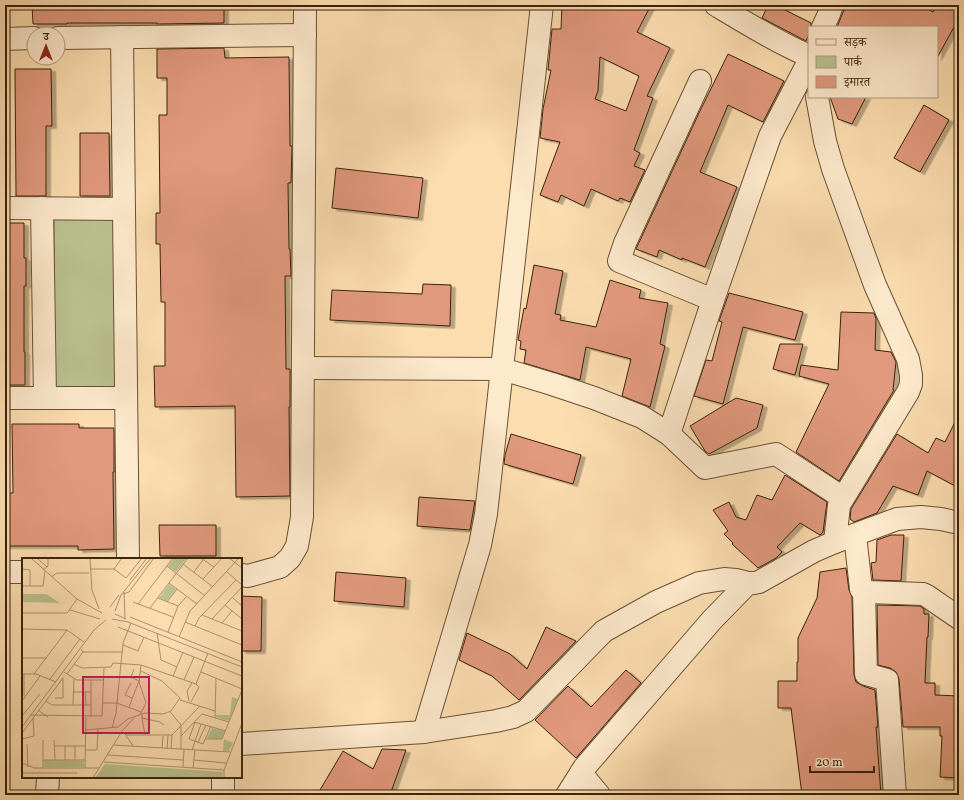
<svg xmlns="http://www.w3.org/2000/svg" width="964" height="800" viewBox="0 0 964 800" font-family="Vollkorn,'Noto Serif Devanagari',serif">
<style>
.green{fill:#bac28f;stroke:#79724e}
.building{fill:#e1997d;stroke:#38220c;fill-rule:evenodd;filter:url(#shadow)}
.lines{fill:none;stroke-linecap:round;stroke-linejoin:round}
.minor-casing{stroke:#695135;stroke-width:24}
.minor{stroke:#fde9cc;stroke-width:22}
.inset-road{fill:none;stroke:#ae926e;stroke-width:1}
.view{fill:#c2185b;fill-opacity:0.15;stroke:#c2185b;stroke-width:2}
.inset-edge{fill:none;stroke:#38220c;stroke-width:2}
</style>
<defs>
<filter id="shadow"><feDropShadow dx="4.5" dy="2.5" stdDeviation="0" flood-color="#0004"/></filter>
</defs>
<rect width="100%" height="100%" fill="#fcddb0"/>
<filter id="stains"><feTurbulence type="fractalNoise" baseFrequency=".005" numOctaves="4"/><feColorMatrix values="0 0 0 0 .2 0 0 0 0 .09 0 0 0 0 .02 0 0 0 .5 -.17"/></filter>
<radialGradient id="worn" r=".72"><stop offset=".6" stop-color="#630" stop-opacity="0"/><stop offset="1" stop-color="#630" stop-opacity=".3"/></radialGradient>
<path class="green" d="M54,219H115V387H55Z"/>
<g class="building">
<path d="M32,5H224V23L157,24V23H67V24H33Z"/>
<path d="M562,5H651L637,32L670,48L647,96L653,98L634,150L640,153L634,166L645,170L630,202L620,198L618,201L591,189L584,206L561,195L558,202L540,195L560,142L540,138L543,109L551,70H548L552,29H561ZM600,57L639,76L626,111L595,99L598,91Z"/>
<path d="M768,5H775L811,23V27H809V34L806,41L762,18Z"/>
<path d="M846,5H920L933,12L936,5H959V19L956,25L959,27H954L937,58V27H837Z"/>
<path d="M224,48L225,58L289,57L290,146H292L291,183H288L289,249H290L291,276H285L286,369H290V407H289L290,496L236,497L235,406L155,407L154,366H165V302H161L160,244H156V213H160L159,115H167V78H157V49Z"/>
<path d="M728,54L784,81L763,122L728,105L700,172L737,187L705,267L682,258V260L659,250L657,257L636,249L699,113Z"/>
<path d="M15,69H51L52,126H46V196H16Z"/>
<path d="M830,97H866L852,124L838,119Z"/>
<path d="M924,105L949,120L920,172L894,158Z"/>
<path d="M80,133H109L110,196H80Z"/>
<path d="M336,168L423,178L418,218L332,208Z"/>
<path d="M5,223H24V258H26V286H24V352H25V385H5Z"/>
<path d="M534,265L563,271L555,314L561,315L560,320L596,327L610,280L641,290L639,298L668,303L660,344L665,346L650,407L622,396L631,359L586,347L580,380L524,363L526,350L520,349L521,341L518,340L524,308L526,309Z"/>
<path d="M423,284L451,285L450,326L330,320L332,290L422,294Z"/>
<path d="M729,293L803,312L795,340L743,327L723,404L694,396L706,360L712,361L722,322L719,321Z"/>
<path d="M841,312L874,313L876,319L875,350L891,352L896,362L893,390H894L839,481L796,452L829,384L799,376L801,365L838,370Z"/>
<path d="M780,344H803L795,375L773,369Z"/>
<path d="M736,398L763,405L757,428L709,454L705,451L690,426Z"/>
<path d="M959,414V488L927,471L918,495L893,486L877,513L854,522L850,519L851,509L897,434L928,453L936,438L945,442Z"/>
<path d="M12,424H79V428H114V472H113L114,549L78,550V546H5V493H13Z"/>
<path d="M511,434L581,455L573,484L504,464L505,455Z"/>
<path d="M785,475L827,502L823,532L820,535L800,523L777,547L782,552L776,558L758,568L732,544L733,543L724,534L728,531L713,510L729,502L736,517L746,520L757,495L772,500Z"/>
<path d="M419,497L475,501L470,530L417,526Z"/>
<path d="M159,525H216V556H160Z"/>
<path d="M891,535H904L901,581L873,580L871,563L876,562L877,540Z"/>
<path d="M846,568L849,590L852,597L854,675L856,682L863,686L875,690L878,727H876L881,795H802L791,708H778V681H797V662H798V638L817,598L820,572Z"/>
<path d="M336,572L406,578L404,607L334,601Z"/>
<path d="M241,596L262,597L261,651H241Z"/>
<path d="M877,605L920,606L924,609V614H929L928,637H927L925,683H935V695L959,696V778L940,777L942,736H940V727H903L899,679L896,672L890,668L878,665Z"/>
<path d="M546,627L576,641L519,700L492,676L459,660L467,633L510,654L527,669Z"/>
<path d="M626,670L641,683L576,758L535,720L568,686L591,707Z"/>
<path d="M382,749L406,750L390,795H317L343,751L373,769Z"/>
</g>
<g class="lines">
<g class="minor-casing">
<g id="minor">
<path d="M716,5C746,23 777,42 809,56"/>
<path d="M823,27L829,14L832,5"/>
<path d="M122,37L128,559"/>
<path d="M58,38L305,35"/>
<path d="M5,39L34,38"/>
<path d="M700,81L625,243L619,261L713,300"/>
<path d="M817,97L825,141L833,169L875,285L908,359L911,375V384L908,392L839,505L835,542"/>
<path d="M5,208L124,209"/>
<path d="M42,208L45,398"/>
<path d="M303,368L502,369L552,384L594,398L642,417L669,434L705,468L776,454L843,498"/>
<path d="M5,398H126"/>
<path d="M669,434L713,300L770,136L809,61"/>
<path d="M855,535L861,589L864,591L868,592L923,594L927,596L959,618"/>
<path d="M5,572H23"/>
<path d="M241,575L248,576L280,567L290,558L297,546L302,517L305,5"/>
<path d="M864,591L866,674L887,680L895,795"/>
<path d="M424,732L480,545L486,514L542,5"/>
<path d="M241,744L424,732L496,721L513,717L526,711L596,639L604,631L613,626L656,602L699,583L724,579L736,580L748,583H754L759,582L814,551L835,542L897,519L921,517L941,519L959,523"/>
<path d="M581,773L599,795"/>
<path d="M47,795L48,777"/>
<path d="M223,795V777"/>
<path d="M567,795L584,768L712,620L748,583"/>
</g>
</g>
<use href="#minor" class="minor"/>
</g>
<g transform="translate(22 558)">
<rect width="220" height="220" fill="#fcddb0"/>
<path d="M152,0H165L154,14L146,8ZM147,26L154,31L145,43L137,40ZM0,36H24L38,45L0,44ZM210,139L216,141L207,163L194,159V157H208ZM190,170L203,173L199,181L185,180ZM202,181L211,185L207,193H201ZM22,202L62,203V209H22ZM83,206L144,210L201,214L200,220H73Z" fill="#bac28f"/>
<path class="inset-road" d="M9,0L55,41L80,55M15,0L25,9M68,0L70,32L77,51M179,0L192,9M207,0L220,10M161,6L191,29M145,8L183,38M0,11L8,12V28M68,11H92L104,20L120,0M92,11L100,0M21,12L26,8V0M172,14L181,2M205,14L220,27M29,19L35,15H67M181,21L200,0M108,22L125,0M147,25L175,46M0,28H21L23,13M102,34L103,61M101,36L107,34L132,0M136,40L156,48M211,40L220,48M111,44L151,59M145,44L155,31M116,46L151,0M203,47L220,61M88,49L97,37M128,50L166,0M48,52L78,61M93,53L99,37L129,0M0,55H45L55,41M93,56L104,61M180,57L220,73M108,59L220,104M90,61L106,64L220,109M190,61L220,29M163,64L220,87M200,65L210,53M173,68L177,60L214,22M96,69L220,118M0,71L45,72L62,84M146,74L156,48L164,39M135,75L139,102L155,109M157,79L168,53L217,0M101,87L116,93L122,79M59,91L61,94H101M0,100H25M52,106L60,110L89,109L91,105L119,107L117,124L124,145L118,157M119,107L174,126M42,114L55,122H82M179,114L220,131M0,116H14L34,124M12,116L45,72M45,116L61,94M151,118L161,94M28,121L58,81M69,122V159M162,122L172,99M109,125L103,137L110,140M174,126L186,95M52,134H69M63,134L64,147M2,138V116M33,140H41V120M158,142L193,153M0,143L18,118M24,143L30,147H69M167,143L165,133L170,125M169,144L177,129L174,126M81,145H95L119,154M51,147L52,121M107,149L117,123L109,119L112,111M16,152L26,159M148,154L159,167V191M120,156V160L138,164L142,167M8,157L80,158L82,110M0,158L18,136M120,160L123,177M193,160L194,120M172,164L204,173M173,164L167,181L181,186L189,168M0,169L72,72L84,62M90,170L94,155L101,85L109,65M64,172L96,169L106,161L123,155L141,156L149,153L158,140L140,123L119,113M0,175L41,120M103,176L111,188M104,177H150L178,148M159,178L180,156L207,164M0,181L12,178L11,160M184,181H200L220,132M21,182V210M32,182L33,202M176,184L184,167M5,186L6,209M92,187L208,194M32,188H63M43,188V202M53,188V202M140,190L141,178M145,191L146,177M149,191L150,177M63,192H75L76,171M170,192L179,166M86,197L161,202M21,202H63M172,202L204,205M82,204L202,212M0,205L12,210H77M161,209L162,192M63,210L64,159M171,210L173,192M0,215H55M71,220L100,173L112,160M202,220V212L220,165"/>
<path class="view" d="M61,119H127V175H61Z"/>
<rect width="220" height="220" class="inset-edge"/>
</g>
<rect width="964" height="800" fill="none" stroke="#fcddb0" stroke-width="20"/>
<rect x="6" y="6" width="952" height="788" fill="none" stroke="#38220c" stroke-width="2"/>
<rect x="10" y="10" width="944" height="780" fill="none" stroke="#38220c"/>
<rect x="808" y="26" width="130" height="72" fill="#fde9cc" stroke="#ae997f"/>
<rect x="816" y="39" width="20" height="6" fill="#fde9cc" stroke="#ae997f"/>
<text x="844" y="46" font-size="12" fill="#38220c">सड़क</text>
<rect x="816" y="56" width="20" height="12" fill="#bac28f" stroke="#ae997f"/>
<text x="844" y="66" font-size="12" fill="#38220c">पार्क</text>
<rect x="816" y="76" width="20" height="12" fill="#e1997d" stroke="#ae997f"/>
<text x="844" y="86" font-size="12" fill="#38220c">इमारत</text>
<g transform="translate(46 46)"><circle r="19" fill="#fde9cc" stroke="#ae997f"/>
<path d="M0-3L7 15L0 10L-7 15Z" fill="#8f2418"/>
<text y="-6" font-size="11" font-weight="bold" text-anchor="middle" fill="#38220c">उ</text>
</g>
<path d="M810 766v6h64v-6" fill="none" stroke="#38220c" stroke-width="2"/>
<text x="816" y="766" font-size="12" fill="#38220c" stroke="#fde9cc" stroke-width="3" paint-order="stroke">20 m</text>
<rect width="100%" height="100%" filter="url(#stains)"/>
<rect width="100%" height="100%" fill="url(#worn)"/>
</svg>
